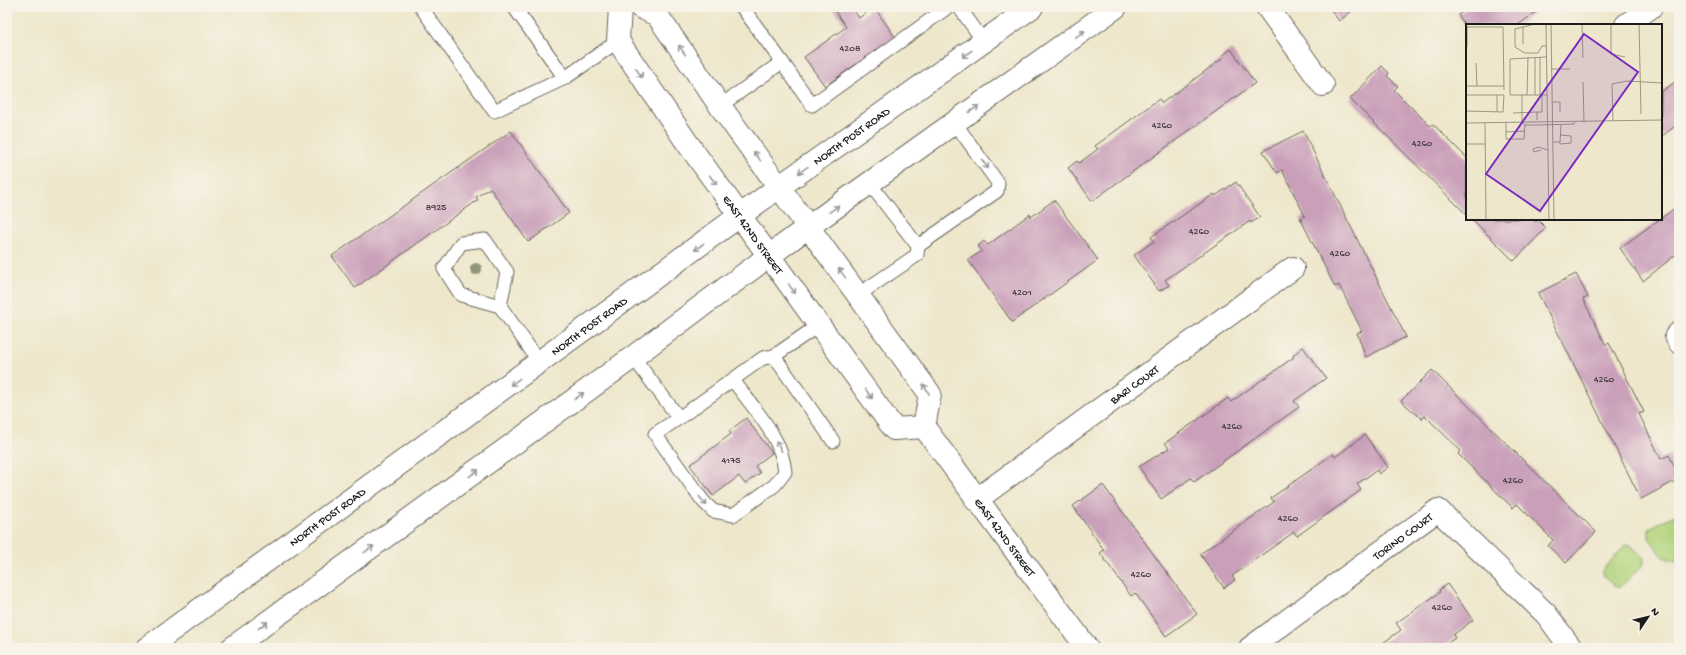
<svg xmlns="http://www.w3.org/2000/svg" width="1686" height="655" viewBox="0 0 1686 655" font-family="'Gochi Hand',sans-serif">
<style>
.green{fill:#b1d47c;stroke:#66784c}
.building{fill:#c99fb9}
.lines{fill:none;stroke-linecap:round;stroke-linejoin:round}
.lane-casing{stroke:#66635a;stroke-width:15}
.street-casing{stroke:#66635a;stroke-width:24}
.secondary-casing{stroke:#66635a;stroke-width:24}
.primary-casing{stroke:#66635a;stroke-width:24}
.lane{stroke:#fff;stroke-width:13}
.street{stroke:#fff;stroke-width:22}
.secondary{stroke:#fff;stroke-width:22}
.primary{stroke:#fff;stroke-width:22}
.tree{fill:#93967b}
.oneway{stroke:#999}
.labels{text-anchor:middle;stroke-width:3;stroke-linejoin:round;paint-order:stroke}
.number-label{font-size:10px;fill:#473d43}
.street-label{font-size:12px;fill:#1c1c1c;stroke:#f7f3e8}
.inset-road{fill:none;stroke:#9a9686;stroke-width:1}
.view{fill:#7b2cbf;fill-opacity:0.15;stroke:#7b2cbf;stroke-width:2}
.inset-edge{fill:none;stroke:#1c1c1c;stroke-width:2}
</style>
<rect width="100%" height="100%" fill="#f7f3e8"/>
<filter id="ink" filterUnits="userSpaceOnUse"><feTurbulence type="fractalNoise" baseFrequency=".025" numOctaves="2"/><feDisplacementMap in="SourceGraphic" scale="8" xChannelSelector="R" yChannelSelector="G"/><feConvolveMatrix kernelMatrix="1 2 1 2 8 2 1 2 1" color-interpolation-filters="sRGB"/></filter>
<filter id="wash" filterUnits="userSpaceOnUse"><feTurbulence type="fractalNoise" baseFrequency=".012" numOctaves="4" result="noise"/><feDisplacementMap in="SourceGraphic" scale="16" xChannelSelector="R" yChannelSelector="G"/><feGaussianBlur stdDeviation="0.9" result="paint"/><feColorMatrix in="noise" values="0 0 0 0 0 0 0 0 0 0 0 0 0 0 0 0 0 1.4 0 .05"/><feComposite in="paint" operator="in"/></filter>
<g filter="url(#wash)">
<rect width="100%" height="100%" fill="#eee7cc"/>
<g class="green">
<path d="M1679,513V562L1663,557L1649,538V528Z"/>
<path d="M1626,545H1631L1644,558V564L1620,587H1615L1602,574V570Z"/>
</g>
<g id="blocks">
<g class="building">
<path d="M832,7H852L859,18L874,7L895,37L825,86L804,57L846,27Z"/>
<path d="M1329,7H1357L1339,21Z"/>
<path d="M1469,7H1532L1536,12L1518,25H1467V28L1458,15Z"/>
<path d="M1231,49L1255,83L1092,201L1068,168L1077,161L1079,163L1098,149L1095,146L1159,99L1162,103L1223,58L1222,56Z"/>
<path d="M1382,66L1389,73L1387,76L1398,86L1394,90L1430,126L1433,124L1467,158V215L1350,99Z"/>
<path d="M1679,79V123L1661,137V92Z"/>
<path d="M511,131L569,213L528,242L490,188L476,197L478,200L355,288L332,256Z"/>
<path d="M1303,131L1406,337L1366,357L1357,333L1362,331L1339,285L1335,287L1300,218L1305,216L1282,170L1277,173L1263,151Z"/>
<path d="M1236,182L1260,217L1251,223L1250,221L1165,280L1169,285L1159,291L1134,255L1154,241L1151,237L1214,194L1215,196Z"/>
<path d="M1054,200L1098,260L1012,322L968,260L982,251L978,246L984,241L988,245L1030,214L1031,217Z"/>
<path d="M1679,205V252L1643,281L1620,248Z"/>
<path d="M1472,219H1532L1536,222L1538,220L1546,228L1514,261Z"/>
<path d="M1576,274L1588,297L1583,299L1606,345L1609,343L1644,412L1639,414L1661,459L1669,455L1679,476V479L1641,499L1538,293Z"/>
<path d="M1303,347L1326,378L1294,401L1299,407L1194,482L1191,478L1161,499L1139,467L1169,448L1165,443L1228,398L1231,402L1294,357L1293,355Z"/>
<path d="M1432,370L1596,532L1566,563L1548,546L1553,540L1517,504L1513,508L1458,454L1461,451L1425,416L1422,419L1401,401Z"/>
<path d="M746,418L772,453L755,466L760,473L745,484L739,476L713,496L690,465L731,434L729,431Z"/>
<path d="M1365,435L1388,467L1379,474L1377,470L1357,484L1361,490L1297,536L1294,532L1232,576L1235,580L1224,588L1200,554L1274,502L1271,498L1333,454L1335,457Z"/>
<path d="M1103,485L1197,614L1166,636L1135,593L1131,596L1100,553L1104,550L1073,506Z"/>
<path d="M1447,584L1473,620L1453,635L1455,638L1440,648H1376L1401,630L1396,623L1440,592L1439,590Z"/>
</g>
</g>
</g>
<g filter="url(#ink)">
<use href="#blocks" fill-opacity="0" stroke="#66635a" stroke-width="1"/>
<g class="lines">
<g class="lane-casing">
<g id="lane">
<path d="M421,7L494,111L565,78L618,41"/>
<path d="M514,7L565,78"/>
<path d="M742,7L782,62"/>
<path d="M959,7L984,42"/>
<path d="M720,106L782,62L812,105L948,7"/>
<path d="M918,246L997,191L998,183L955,123"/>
<path d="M858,295L917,255L918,246L870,184"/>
<path d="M500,306L461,295L444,269L461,243L485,240L507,272L500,306L540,363"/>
<path d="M774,356L833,441"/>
<path d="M633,357L679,418L763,358L774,356L819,325"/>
<path d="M679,418L655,434L703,501L713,511L733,515L775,485L785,472C782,437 753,408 733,380"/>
</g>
</g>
<g class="street-casing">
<g id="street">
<path d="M1267,7L1323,85"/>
<path d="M1626,25L1651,7"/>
<path d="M1679,333L1676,336L1679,342"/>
<path id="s1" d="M976,500L1293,268"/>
<path id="s2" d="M1250,648L1438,510L1546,614L1571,648"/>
</g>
</g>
<g class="secondary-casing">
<g id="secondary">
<path id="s3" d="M620,7L618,41L688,144L894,429L924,427"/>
<path id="s4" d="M640,7L657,15L720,106L930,394L924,427L1087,648"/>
</g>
</g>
<g class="primary-casing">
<g id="primary">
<path id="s5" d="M147,648L779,187L1032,7"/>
<path d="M232,648L633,357L808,227L1116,7"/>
</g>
</g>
<use href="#lane" class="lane"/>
<use href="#street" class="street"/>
<use href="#secondary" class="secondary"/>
<use href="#primary" class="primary"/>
</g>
<circle class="tree" cx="476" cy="269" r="6"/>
<defs><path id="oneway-shaft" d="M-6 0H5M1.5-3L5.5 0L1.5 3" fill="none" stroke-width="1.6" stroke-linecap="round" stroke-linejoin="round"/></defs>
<g class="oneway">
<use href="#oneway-shaft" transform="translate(1080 34) rotate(-36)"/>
<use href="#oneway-shaft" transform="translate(682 50) rotate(-125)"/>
<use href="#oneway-shaft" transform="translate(967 54) rotate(144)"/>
<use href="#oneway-shaft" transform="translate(639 73) rotate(56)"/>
<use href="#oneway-shaft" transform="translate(974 109) rotate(-35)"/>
<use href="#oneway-shaft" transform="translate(757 156) rotate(-126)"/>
<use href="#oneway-shaft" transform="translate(985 164) rotate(55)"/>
<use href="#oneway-shaft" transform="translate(803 170) rotate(145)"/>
<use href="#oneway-shaft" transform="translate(713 180) rotate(54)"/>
<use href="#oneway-shaft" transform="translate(834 209) rotate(-35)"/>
<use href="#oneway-shaft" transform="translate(699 247) rotate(143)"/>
<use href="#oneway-shaft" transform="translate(842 273) rotate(-126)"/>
<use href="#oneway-shaft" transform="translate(792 289) rotate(54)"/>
<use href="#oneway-shaft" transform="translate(515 382) rotate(144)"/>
<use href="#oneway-shaft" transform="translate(926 389) rotate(-122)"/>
<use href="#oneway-shaft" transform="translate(869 394) rotate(54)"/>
<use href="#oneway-shaft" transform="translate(579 396) rotate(-36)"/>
<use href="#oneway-shaft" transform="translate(779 446) rotate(-117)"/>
<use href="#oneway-shaft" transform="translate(474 473) rotate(-36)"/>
<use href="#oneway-shaft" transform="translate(703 501) rotate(50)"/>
<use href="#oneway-shaft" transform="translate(369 549) rotate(-36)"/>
<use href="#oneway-shaft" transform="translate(263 625) rotate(-36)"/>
</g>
</g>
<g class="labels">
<g class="number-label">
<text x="850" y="51">4208</text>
<text x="1162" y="128">4260</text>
<text x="1422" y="146">4260</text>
<text x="436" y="210">8925</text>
<text x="1199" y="234">4260</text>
<text x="1340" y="256">4260</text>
<text x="1022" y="295">4201</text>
<text x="1604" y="382">4260</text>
<text x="1232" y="429">4260</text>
<text x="731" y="463">4175</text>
<text x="1513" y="483">4260</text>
<text x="1288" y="521">4260</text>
<text x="1141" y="577">4260</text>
<text x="1442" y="610">4260</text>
</g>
<g class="street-label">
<text dy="4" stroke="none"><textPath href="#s5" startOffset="871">NORTH POST ROAD</textPath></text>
<text dy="4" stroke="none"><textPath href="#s3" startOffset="270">EAST 42ND STREET</textPath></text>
<text dy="4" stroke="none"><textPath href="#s5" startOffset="547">NORTH POST ROAD</textPath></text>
<text dy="4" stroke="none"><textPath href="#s1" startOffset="196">BARI COURT</textPath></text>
<text dy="4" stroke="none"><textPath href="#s5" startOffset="223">NORTH POST ROAD</textPath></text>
<text dy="4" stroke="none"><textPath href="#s2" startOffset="189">TORINO COURT</textPath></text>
<text dy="4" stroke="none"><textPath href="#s4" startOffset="656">EAST 42ND STREET</textPath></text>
</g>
</g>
<g transform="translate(1466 24)">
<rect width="196" height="196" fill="#eee7cc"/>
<path class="inset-road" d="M69,0L49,5V23L59,29H72L76,22H80M80,0L83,196M85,0L88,196M116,0L117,34M145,0V30L159,33M173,0L175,90M0,3H37L38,66M1,3V23M57,3V20M69,33V71M74,33V71M80,33L44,35V71H81M10,39L11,62M85,45H104M117,58L118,98M0,62H38M0,71H38L37,88L0,87M61,71L62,33M86,78H94V88M31,88V71M47,89L71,88M71,96V88H76V71M147,97L146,60L161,57L196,59M40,98V115H58L59,101M56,98L59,101H72L108,100L109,98M56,98V71M0,99L196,96M19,99L20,196M40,108L59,107M87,118H94L95,101M94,118V120L105,119V112L94,111M0,120H20M75,126L68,128L67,125L72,123L82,126"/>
<path class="view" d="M118,10L172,48L74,187L20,150Z"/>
<rect width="196" height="196" class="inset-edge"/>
</g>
<rect width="1686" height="655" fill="none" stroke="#f7f3e8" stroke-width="24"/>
<g transform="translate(1648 617) rotate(55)" stroke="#f7f3e8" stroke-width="3" paint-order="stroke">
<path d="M0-3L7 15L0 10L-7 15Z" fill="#1c1c1c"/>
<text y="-6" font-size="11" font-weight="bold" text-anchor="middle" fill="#1c1c1c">N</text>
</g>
</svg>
